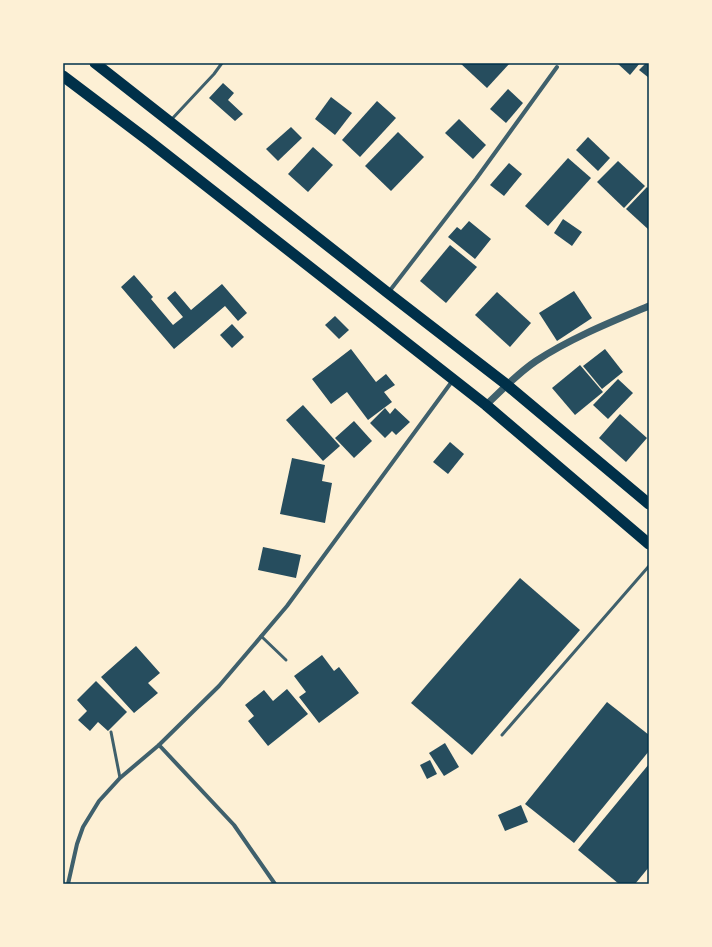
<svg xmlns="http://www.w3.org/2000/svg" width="712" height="947" viewBox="0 0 712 947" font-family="Literata,serif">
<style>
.building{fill:#264d5e}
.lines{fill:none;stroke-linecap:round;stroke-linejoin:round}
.service{stroke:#3f606c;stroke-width:3}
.minor{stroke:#3f606c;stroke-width:4}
.tertiary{stroke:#3f606c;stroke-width:7}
.trunk{stroke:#003049;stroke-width:11}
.neatline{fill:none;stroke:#003049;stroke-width:1.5}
</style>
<rect width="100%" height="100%" fill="#fdf0d5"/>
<g class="building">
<path d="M460,63H510L487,88Z"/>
<path d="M617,63H640L630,75Z"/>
<path d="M646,63H649V78L639,70Z"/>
<path d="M223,83L234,93L228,100L243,114L235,121L209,98Z"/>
<path d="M508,89L523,103L506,123L490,109Z"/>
<path d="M331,97L352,113L335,135L315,119Z"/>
<path d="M377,101L396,118L360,157L342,140Z"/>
<path d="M459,119L486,145L473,159L445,133Z"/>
<path d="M291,127L302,138L278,161L266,149Z"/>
<path d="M398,132L424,157L391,191L365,166Z"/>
<path d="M588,137L610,158L598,171L576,150Z"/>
<path d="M313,147L333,165L308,192L288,174Z"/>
<path d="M568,158L591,178L548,226L525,206Z"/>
<path d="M618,161L645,186L624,208L597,182Z"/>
<path d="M509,163L522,174L504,196L490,185Z"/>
<path d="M647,187L649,189V230L626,209Z"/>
<path d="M563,219L582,232L572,246L554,233Z"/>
<path d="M469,221L491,239L475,259L448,237L457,227L461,230Z"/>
<path d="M450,245L477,267L446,303L420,281Z"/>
<path d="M134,275L153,297L151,299L173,325L183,317L167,298L175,291L191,310L222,284L247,313L238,321L225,306L174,349L121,287Z"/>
<path d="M574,291L592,318L557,341L539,313Z"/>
<path d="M497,292L531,323L510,347L475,315Z"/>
<path d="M335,316L349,330L339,339L325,325Z"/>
<path d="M232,324L244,337L232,348L220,335Z"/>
<path d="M351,349L376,382L386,374L395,385L384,392L392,402L368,420L347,392L331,404L312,379Z"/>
<path d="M605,349L623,372L602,389L583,366Z"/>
<path d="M580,365L603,392L575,415L552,388Z"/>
<path d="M618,379L633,393L608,419L593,405Z"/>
<path d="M303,405L340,446L323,461L286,420Z"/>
<path d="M385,408L390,414L395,408L410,422L396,435L392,431L385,438L370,423Z"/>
<path d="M620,414L647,438L626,462L599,438Z"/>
<path d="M354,421L372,441L354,458L335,438Z"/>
<path d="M450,442L464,454L448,474L433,462Z"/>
<path d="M292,458L325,465L322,481L332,483L325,523L280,514Z"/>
<path d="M263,547L301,555L296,578L258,570Z"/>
<path d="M520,578L580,630L472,755L411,703Z"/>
<path d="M136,646L160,673L148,683L158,693L134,713L101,677Z"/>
<path d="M322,655L334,671L339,667L359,693L319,723L299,697L306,692L294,676Z"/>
<path d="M96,681L127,712L108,731L98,722L90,731L78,720L87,711L77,700Z"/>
<path d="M287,689L308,714L268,746L248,721L254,716L245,705L264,690L273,701Z"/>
<path d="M607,702L649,735V751L574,843L525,804Z"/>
<path d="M445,743L459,767L444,776L429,753Z"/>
<path d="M430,760L437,774L427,779L420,765Z"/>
<path d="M649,764V867L635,884H619L578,850Z"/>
<path d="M521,805L528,822L505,831L498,815Z"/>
</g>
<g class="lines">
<g class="service">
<path d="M171,120L214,74L222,63"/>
<path d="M261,636L286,660"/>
<path d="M111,732L120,778"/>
<path d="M502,735L649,566"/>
</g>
<g class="minor">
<path d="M388,293L476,179L557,67"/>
<path d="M159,745L234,825L275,884"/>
<path d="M68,884L77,844L83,827L99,801L120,778L159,745L219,686L287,606L453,380"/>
</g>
<path class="tertiary" d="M486,405C502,390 518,373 536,361C571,338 611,322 649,306"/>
<g class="trunk">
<path d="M95,63L388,293L507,385L649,504"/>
<path d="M63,76L149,141L486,405L649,544"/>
</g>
</g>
<rect width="712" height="947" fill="none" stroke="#fdf0d5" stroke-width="128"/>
<rect x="64" y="64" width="584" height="819" class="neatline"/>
</svg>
